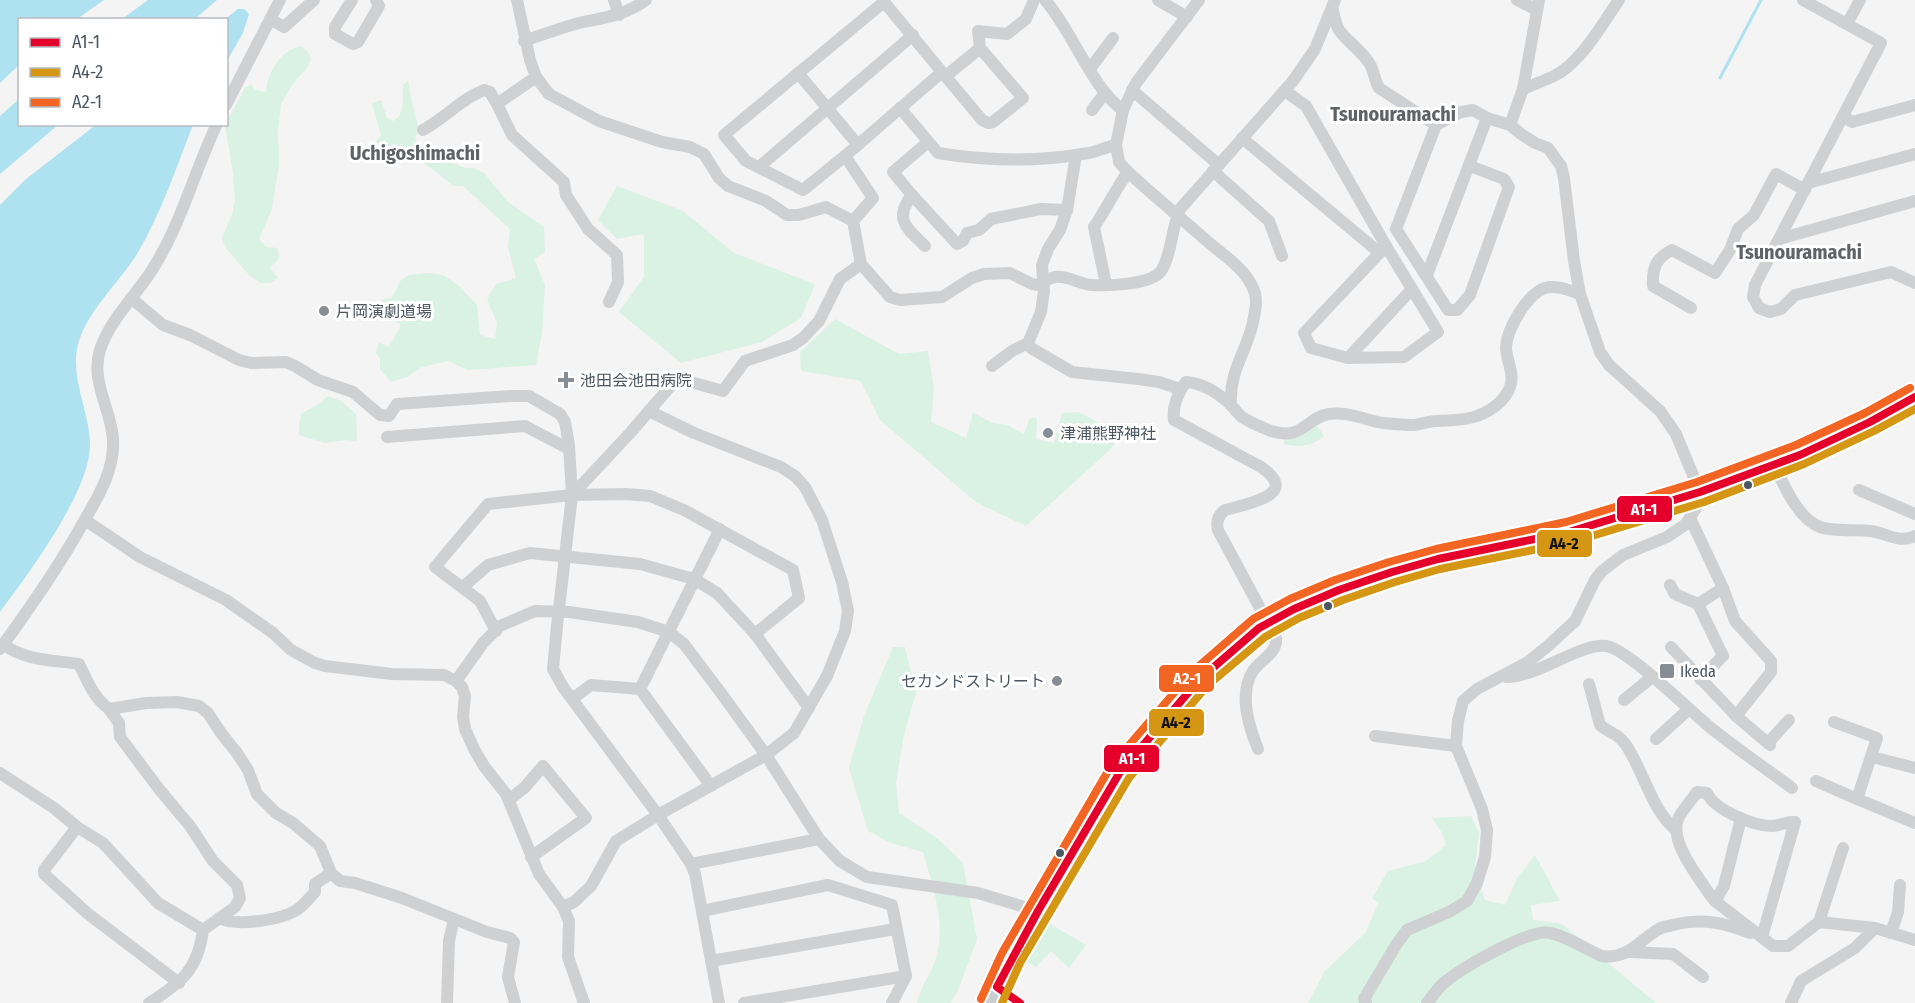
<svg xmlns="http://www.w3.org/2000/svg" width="1915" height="1003" viewBox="0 0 1915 1003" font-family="'Fira Sans Condensed','Noto Sans JP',sans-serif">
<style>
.green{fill:#d9f2e3}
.water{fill:#aee2f0}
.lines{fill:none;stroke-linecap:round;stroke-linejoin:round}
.stream{stroke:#aee2f0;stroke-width:3}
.minor{stroke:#ced0d2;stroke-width:12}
.major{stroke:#caced1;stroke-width:16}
.bus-1-casing{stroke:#fff;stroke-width:12}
.bus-2-casing{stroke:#fff;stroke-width:12}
.bus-3-casing{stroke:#fff;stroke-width:12}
.bus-1{stroke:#e4002b;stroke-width:8}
.bus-2{stroke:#d49613;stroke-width:8}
.bus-3{stroke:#f26522;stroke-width:8}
.poi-dot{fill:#868d94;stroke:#fff;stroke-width:2}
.bus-dot{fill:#4a5661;stroke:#fff;stroke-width:2}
.labels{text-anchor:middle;stroke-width:6;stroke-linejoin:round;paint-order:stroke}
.poi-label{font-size:16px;fill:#4a5661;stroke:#fff;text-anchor:start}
.quarter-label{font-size:20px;font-weight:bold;fill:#5f6368;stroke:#fff}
.line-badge{stroke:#fff;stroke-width:2}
.badge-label{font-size:16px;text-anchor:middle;font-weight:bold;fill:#fff}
.pale-badge-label{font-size:16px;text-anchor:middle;font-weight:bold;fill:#111}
</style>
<rect width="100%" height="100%" fill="#f4f4f4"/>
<g class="green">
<path d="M301,46L308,52L311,59L308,67L294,82L281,104L278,130L279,164L272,209L259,239L266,247L278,248L279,258L270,268L278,278L270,283H261L250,276L225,247L222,238L232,214L235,201L233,173L225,125L245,88L251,84L255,90L266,92C268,71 280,51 301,46Z"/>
<path d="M408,80L411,98L419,129L415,138L420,147L434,158L444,159L465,168H474L484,173L508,202L544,227L545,252L534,259L545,285L542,333L536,365L468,370L448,361L422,367L407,377L391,382L380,369V359L376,353L379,342L389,347L401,325L386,314L378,305L384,299L392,298L401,280L409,275L428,273L443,275L458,285L477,305L480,335L495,339L497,323L487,299L496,284L516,278L508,247L510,229L463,186H453L434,170L406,152L395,151L374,143L381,136L372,103L381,100L387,118L393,121C406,114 402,98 403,85Z"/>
<path d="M617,186L683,211L734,253L815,284L801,318L762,342L681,363L619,312L644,277V234L617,239L598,220Z"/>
<path d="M835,319L899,354L928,351L934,389L931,422L966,438L973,413L993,423L1007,425L1024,434L1030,418H1037L1036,439L1054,443L1062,413L1078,412L1103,425L1115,445L1026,526L977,503L880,420L861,381L801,371L800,352Z"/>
<path d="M327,396L340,400L356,414L357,441L345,440L325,443L299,435V422L302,413L321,403Z"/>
<path d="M1317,425L1324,436C1312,446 1299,448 1284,444V438Z"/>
<path d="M893,647H905L916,692L903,739L896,783L899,813L938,839L963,863L977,939L958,990L950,1003H917C920,988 930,975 935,961C948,925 932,886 923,852L891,843L868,831L849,768L864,716Z"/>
<path d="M1471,816L1479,833L1475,866L1485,900L1505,905L1518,877L1535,855L1560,901L1531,905L1533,920L1562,924L1656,1003H1308L1324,972L1366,932L1378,903L1372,898L1388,871L1426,861L1446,845L1441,831L1432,818Z"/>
<path d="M1045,921L1086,945L1069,968L1051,951L1036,967L1023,959Z"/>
</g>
<g class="water">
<path d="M0,0H104L77,19L20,20L19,65L0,83Z"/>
<path d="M148,0H217L195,19H122Z"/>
<path d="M238,9H244L249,14L243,33L227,61L225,19Z"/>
<path d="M19,99L20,124L58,125L0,174V116Z"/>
<path d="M97,124L193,125C176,168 161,214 137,254C119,283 89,309 79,341C68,375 90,411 90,445C90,492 28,574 0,612V205L26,179Z"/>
</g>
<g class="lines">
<path class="stream" d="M1720,78L1761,0"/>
<g class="minor">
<path d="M352,0L335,27V34L353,44L358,42L379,6L376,0"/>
<path d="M517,0L530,60L536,77L549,94L599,121L662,142L690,147L704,154L719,178L728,186L766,201L787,215H799L826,207L853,221L861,264L890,297L900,300L942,297L972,278L984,274L1010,273L1032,284L1038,285C1044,282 1048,278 1055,277C1067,275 1079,284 1091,285C1107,286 1151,285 1161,271C1171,257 1172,226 1180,209L1293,81L1315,49L1335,0"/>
<path d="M614,0L619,15"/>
<path d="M1045,0C1072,30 1092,89 1123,110"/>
<path d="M1158,0L1187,17"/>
<path d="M1199,0L1136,83L1123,110L1116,145L1119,162L1128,172C1154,196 1181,218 1207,241C1222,254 1244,268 1252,286C1258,297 1256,306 1254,317C1249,350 1229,367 1231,405"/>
<path d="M1517,0L1537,10"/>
<path d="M1803,0L1881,43L1755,285L1753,297L1759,308L1770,312L1781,309L1795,295L1891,272L1915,283"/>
<path d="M1332,7C1334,14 1335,23 1339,30C1348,43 1363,51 1371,66C1374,73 1375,81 1379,88L1436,125"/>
<path d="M270,19L284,27L314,0"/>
<path d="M1847,24L1860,0"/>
<path d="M524,41C542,35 560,28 579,23C603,18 626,15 646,0"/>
<path d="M980,48L978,31L1007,34L1026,19L1034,0"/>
<path d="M1090,69L1113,38"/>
<path d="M942,72L982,120L988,123L993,122L1023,98L980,48L946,76"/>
<path d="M798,73L858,145"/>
<path d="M536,77L497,104L512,135L564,182L566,195L588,229L617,255L618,282L609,302"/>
<path d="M1523,89C1534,84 1544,81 1554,76C1581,63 1602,24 1619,0"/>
<path d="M1132,90L1219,165"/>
<path d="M1285,91L1306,106L1386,246"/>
<path d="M226,105L280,0"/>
<path d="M900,108L938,153C987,161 1039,162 1089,153C1098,151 1106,147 1116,145"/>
<path d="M1092,110L1105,93"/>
<path d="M1843,116L1852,122L1915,105"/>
<path d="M1510,125L1523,89L1539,0"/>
<path d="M423,130C445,118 461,99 484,90L490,92L497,104"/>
<path d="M1242,138L1380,253"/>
<path d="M1076,155L1067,210L1060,230L1048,249L1042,265L1044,291L1041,312L1028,343L1031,348L1072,372L1138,379L1159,382L1180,389"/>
<path d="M845,156L803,190L746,161L724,135L884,2L942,72L845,156L873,198L853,221"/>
<path d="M1470,166L1504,179L1509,187L1470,295L1457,310H1448L1396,229L1436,125L1461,112L1473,110L1487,118"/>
<path d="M759,167L913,35"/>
<path d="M1213,171L1269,221L1282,256"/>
<path d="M1808,183L1915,154"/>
<path d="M912,195L957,244L963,241L967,233L979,230L991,219L1041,209L1067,210"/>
<path d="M1779,239L1915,201"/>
<path d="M925,246C907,228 893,220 912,195L893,172L928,142"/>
<path d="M1386,246L1438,332L1404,357L1348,358L1311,348L1304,333Z"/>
<path d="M1106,284L1094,227C1107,208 1115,190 1128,172"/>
<path d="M131,298L163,325L190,335L239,360L251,363L286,362L295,366L318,380L353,392L380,415L389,416L397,404L511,396H529L560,414L565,422L569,445L572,495L557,626L553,669L563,687L658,815L691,864L695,874L719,1003"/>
<path d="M1691,308L1653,286C1652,268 1656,258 1672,250L1715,273L1730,250L1738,229L1754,215L1776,174L1805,190"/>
<path d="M1348,358L1412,289"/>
<path d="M992,366L1012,351L1028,343"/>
<path d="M387,437L525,426L569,449"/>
<path d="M1774,465C1784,485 1798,519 1820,527C1833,532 1856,529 1871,531C1886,533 1900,544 1915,536"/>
<path d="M1859,490L1915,514"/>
<path d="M572,495L631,432L673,383L680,379L723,391L745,361L793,345L803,338L819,321L840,279L861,264"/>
<path d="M1690,518L1723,588L1735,621L1771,661V672L1736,716"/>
<path d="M85,520L140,557L226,600L273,633L291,650L315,663L325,666L392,674L444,675L456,681L462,687L465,696L463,717L465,729L474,749L484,766L506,794L539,874L563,907L569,921L568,957L584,1003"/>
<path d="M1670,585L1675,594L1698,604L1723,656L1700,679"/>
<path d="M463,587L488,565L530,553L640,564L694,579L717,593L755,634L809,708"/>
<path d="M1698,604L1723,588"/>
<path d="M496,631L480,601L435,567L488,504L572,495L626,494L650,496L684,510L793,570L799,598L755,634"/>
<path d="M3,644C25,661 52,660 79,664C88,682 93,697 109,709L146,703L177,702L199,706L208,713L221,733L237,753L248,770L257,794L276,813L293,823L320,846L331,873L340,881L355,883L402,898L487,932L510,938L514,942L508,977L515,1003"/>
<path d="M1671,647L1736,716L1770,745"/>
<path d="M0,649C30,608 58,568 83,523C98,497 115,470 113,439C111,409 90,380 100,350C110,319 135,297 152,270C181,225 194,172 217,124"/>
<path d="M1506,677C1538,677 1580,643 1606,646C1628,649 1690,711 1711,728C1737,749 1765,768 1792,788"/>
<path d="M456,681L483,643L500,626L535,611L569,612L638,622L669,632L684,644L721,693L766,755L819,839L840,861L867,877L978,893L1038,911"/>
<path d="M1589,684L1600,725C1610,734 1617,732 1626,745C1644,772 1651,809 1676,830"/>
<path d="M640,689L720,529"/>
<path d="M572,699L591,685L640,689L711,786"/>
<path d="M1624,700L1652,677"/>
<path d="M109,709L119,723L120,737L159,789L190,826L213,861L237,885L240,898L235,907L203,930C198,970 181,983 149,1003"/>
<path d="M1834,722L1877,738L1857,799L1915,823"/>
<path d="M1375,736L1456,746"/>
<path d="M1656,739L1689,709"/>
<path d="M1768,743L1789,720"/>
<path d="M1258,749C1249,727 1238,694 1253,671C1260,660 1278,653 1276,638L1218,530C1216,522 1218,515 1225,510C1246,504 1302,495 1261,467L1174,420C1172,407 1178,392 1186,382C1203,383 1218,393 1230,404C1234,408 1237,413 1242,417C1251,423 1261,427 1271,431C1303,441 1305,418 1329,414C1346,411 1366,420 1383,423C1393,424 1404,425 1414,425C1422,424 1429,421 1437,421C1451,420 1464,421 1477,416C1491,411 1505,401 1510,387C1515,373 1506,360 1506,347C1507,329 1527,294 1545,288C1557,285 1569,290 1580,294"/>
<path d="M1872,757L1915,768"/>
<path d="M0,773L54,808L77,827L103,843L158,903L203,930"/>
<path d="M1816,781L1857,799"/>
<path d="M509,800L525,787L543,766L586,818L531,857"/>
<path d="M77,827L44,870V874L87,913L179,983"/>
<path d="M691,864L819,839"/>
<path d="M1715,901L1724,886L1741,818"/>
<path d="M563,907L574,902L591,886L616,841L658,815L766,755L794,733L827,676L845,631L848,611L842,582L822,520L805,487L795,476L781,467L694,433L649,411"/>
<path d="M702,911L828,885L892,905L906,976L892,1003"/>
<path d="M219,918C236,927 283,920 298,909C304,905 310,897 315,892V884L331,873"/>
<path d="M1819,922L1843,848"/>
<path d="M1891,933L1898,912L1900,885"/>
<path d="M1762,937L1795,822C1786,821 1780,826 1772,826C1753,826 1715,810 1707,793L1697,792C1691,801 1682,810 1678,819C1669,842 1698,876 1710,895L1715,901L1773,946H1788L1819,922L1875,928L1915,940"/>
<path d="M1629,952L1673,954L1703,977"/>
<path d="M711,961L895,929"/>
<path d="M997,987L1020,1003"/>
<path d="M447,1003L449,941L454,919"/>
<path d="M744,1003L906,976"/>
<path d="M1366,1003L1364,999L1396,945L1407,930L1449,912L1467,901L1477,883L1485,857L1487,830L1482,809L1456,746L1458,721L1463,701L1477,689L1528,662L1549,645L1575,621L1595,580L1602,571L1623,555L1667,537L1686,524L1696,508L1700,492L1676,434L1660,411L1609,365L1600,352L1580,294L1574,261L1564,178L1561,166L1548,148L1535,143L1521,134L1510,125L1487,118L1427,275"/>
<path d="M1427,1003C1433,996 1438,987 1445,982C1462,968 1530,928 1550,933C1566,936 1586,949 1601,956C1628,960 1638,941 1659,929C1664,926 1671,926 1677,924C1703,918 1725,923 1750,933"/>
<path d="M1791,1003L1801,981L1855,948L1875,928"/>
</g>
<path class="major" d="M991,1003L1011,958L1120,772L1145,741L1200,679L1259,628L1294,609L1339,590L1392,572L1438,559L1569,532L1700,492L1800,455L1870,422L1915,397"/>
<g class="bus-1-casing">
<path id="bus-1" d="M1020,1003L997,987L1038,911L1120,772L1200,679L1259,628L1294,609L1339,590L1392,572L1438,559L1569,532L1700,492L1800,455L1870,422L1915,397"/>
</g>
<g class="bus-2-casing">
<path id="bus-2" d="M1002,1003L1020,963L1129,778L1207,686L1265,637L1299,618L1343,600L1395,582L1440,569L1572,542L1704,502L1804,464L1874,431L1915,409"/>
</g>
<g class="bus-3-casing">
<path id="bus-3" d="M981,999L1002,953L1111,766L1192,672L1253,619L1290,599L1335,580L1389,562L1436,549L1566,522L1697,482L1796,445L1865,413L1910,388"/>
</g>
<use href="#bus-1" class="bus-1"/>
<use href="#bus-2" class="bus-2"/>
<use href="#bus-3" class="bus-3"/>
</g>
<g class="poi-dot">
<circle cx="324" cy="311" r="6"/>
<path d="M563 371h6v6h6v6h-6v6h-6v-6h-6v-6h6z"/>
<circle cx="1048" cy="433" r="6"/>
<rect x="1659" y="663" width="16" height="16" rx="3"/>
<circle cx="1057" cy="681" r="6"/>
</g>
<g class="bus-dot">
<circle cx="1748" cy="485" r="5"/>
<circle cx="1328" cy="606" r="5"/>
<circle cx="1060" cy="853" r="5"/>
</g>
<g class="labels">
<g class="poi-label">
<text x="336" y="317">片岡演劇道場</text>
<text x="580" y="386">池田会池田病院</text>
<text x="1060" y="439">津浦熊野神社</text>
<text x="1680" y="677">Ikeda</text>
<text x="1045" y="687" text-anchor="end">セカンドストリート</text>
</g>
<g class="quarter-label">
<text x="1393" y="121">Tsunouramachi</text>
<text x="415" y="160">Uchigoshimachi</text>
<text x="1799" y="259">Tsunouramachi</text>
</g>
</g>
<g class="line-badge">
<rect x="1616" y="495" width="57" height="28" rx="6" fill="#e4002b"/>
<rect x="1536" y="529" width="57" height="29" rx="6" fill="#d49613"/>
<rect x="1158" y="664" width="57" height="29" rx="6" fill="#f26522"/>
<rect x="1148" y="708" width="57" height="29" rx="6" fill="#d49613"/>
<rect x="1103" y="744" width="57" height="29" rx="6" fill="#e4002b"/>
</g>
<g class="badge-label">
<text x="1644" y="515">A1-1</text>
<text x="1187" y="684">A2-1</text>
<text x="1132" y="764">A1-1</text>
</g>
<g class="pale-badge-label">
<text x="1564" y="549">A4-2</text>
<text x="1176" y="728">A4-2</text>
</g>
<rect x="18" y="18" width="210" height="108" fill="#ffffff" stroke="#b7bbc0" stroke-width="1.5"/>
<rect x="30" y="38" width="30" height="9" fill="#e4002b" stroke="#b7bbc0" stroke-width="1.5"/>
<text x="72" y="48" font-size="18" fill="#4a5661">A1-1</text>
<rect x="30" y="68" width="30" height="9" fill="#d49613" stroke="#b7bbc0" stroke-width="1.5"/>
<text x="72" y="78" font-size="18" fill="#4a5661">A4-2</text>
<rect x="30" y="98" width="30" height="9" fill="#f26522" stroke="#b7bbc0" stroke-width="1.5"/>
<text x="72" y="108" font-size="18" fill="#4a5661">A2-1</text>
</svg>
